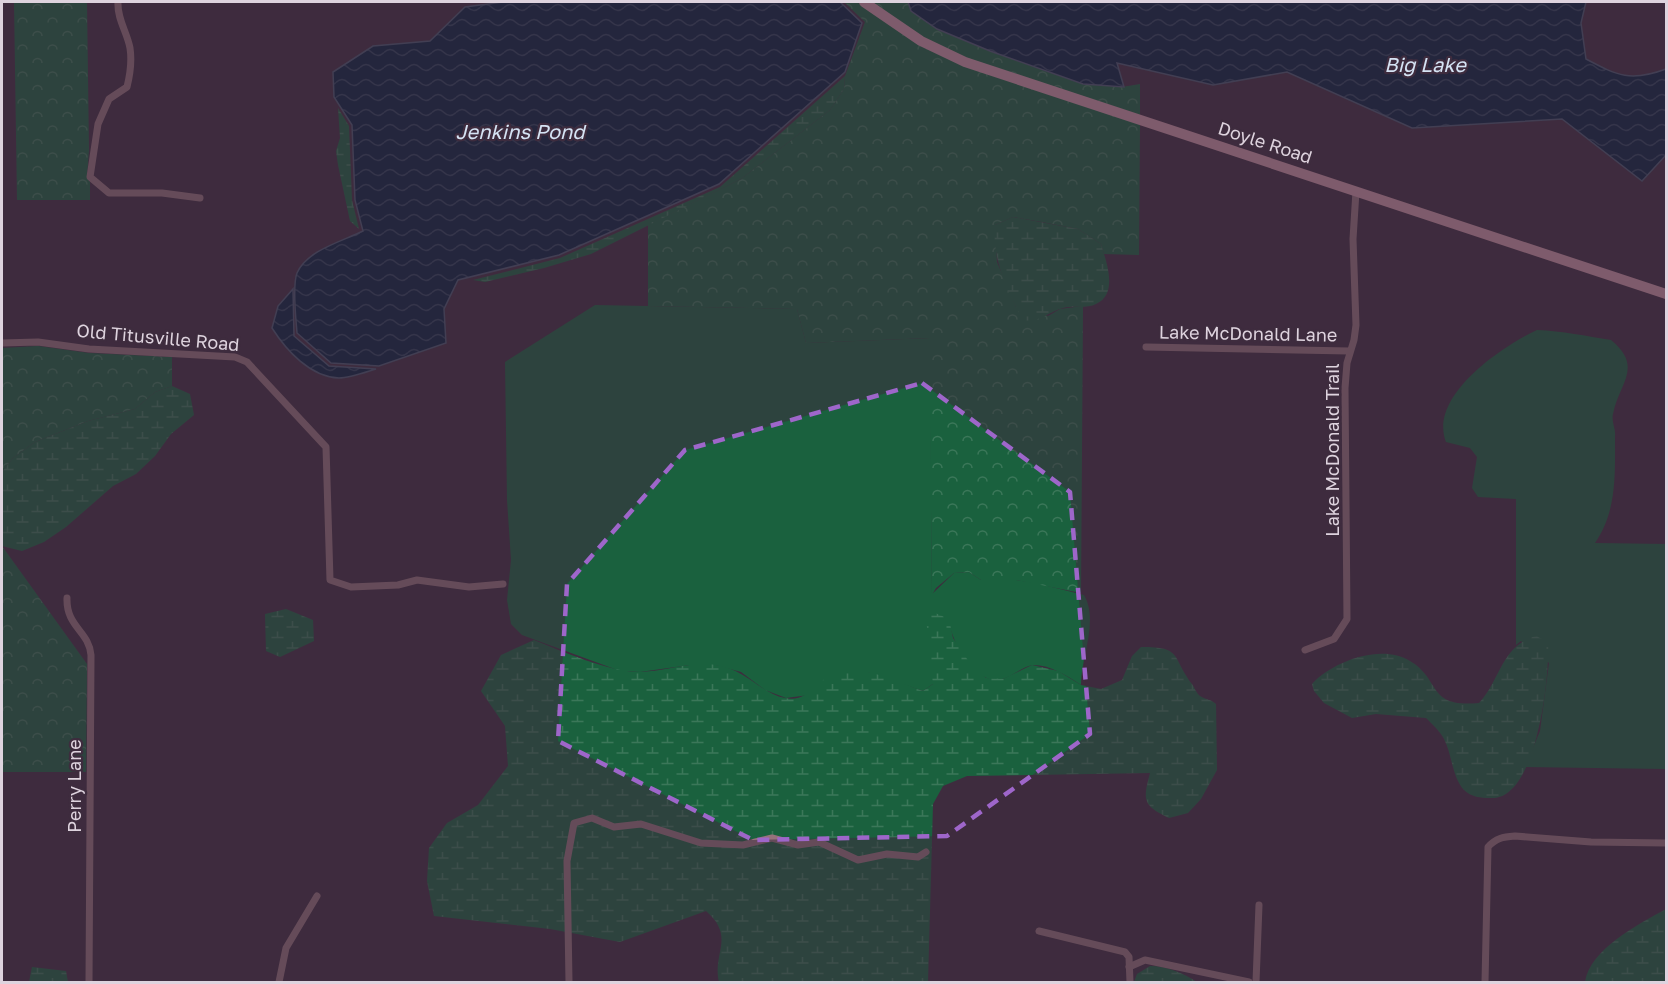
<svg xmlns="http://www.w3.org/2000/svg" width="1668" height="984" viewBox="0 0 1668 984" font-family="'Golos Text',sans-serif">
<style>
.grass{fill:#1a613e}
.forest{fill:url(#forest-crowns)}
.wetland{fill:url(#wetland-marsh)}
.water{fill:url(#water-waves);stroke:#47566d;stroke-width:1.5}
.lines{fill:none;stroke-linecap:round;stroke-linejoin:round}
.minor{stroke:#96727b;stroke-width:7}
.secondary{stroke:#cd94a4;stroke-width:10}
.marked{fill:none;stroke:#9e66ca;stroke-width:4.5;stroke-dasharray:12 8;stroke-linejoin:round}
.labels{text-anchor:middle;stroke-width:4.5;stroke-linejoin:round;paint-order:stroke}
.street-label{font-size:18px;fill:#ded3de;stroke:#3e2c3e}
.water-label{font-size:20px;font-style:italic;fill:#d5e3f4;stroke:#3e2c3e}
</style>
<defs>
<pattern id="forest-crowns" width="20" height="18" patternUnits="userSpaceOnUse" patternTransform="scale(1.5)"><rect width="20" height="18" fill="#1a613e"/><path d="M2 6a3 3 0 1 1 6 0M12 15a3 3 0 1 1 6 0" fill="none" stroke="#3b7759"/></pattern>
<pattern id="wetland-marsh" width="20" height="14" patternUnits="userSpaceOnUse" patternTransform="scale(1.5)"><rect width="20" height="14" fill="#1a613e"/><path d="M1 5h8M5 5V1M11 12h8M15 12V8" fill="none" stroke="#3b7759"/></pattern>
<pattern id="water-waves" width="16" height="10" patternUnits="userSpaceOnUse" patternTransform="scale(1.5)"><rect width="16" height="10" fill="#06203d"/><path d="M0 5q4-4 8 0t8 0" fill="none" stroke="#2a4059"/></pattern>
</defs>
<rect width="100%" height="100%" fill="#3e2c3e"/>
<g class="grass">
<path d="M595,305L797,309L806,343L930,338L932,594L954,573L969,572L981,580H1016L1036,583L1084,595C1099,621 1081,656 1081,685C1067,676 1051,665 1033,665C1023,666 1013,676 1003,679C972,686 953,643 948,619L933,673V684L923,691L867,672L827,678L809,695L786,698L765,690L741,672L715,665H690L640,672L620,671L522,635L511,624L507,600L511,560L507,500L505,362Z"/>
<path d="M1537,330C1562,331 1586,336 1611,340C1644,367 1619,383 1613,414C1611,421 1616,429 1615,436C1615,475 1617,511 1595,543L1666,544V769L1525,767L1540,731L1549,663L1521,641L1516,645V499L1478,497L1472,488L1477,457L1470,448L1446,442C1428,396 1503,346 1537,330Z"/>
</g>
<g class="forest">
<path d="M14,2H87L89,150L87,177L90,182V200H17Z"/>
<path d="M844,2H857L920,45L1140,124L1139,255L1104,254L1101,244L1078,229L1042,222L1013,217L995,225L997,262L1016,307L1048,316L1060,309L1083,306L1081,593L1016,580H981L969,572L954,573L936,588L932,595L929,338L806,343L797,309L648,306V225L741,179L830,110L844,89L845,76L865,22Z"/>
<path d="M870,2H908L911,11L937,29L1083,84L1122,87L1140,84V115L966,58L923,37Z"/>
<path d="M38,346L89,353L172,357V386L155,392L135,409L88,421L35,442L13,458L2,472V348Z"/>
<path d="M2,546L87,664L86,772H2Z"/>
</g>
<g class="wetland">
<path d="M845,76L844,89L830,110L741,179L591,254L544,268L485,282L473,280L560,258L720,187Z"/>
<path d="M338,108L349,126L352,200L359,229L350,221L338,165L336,151L340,138Z"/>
<path d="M1013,217L1078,229L1101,244C1106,261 1119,294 1096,304C1087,309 1073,305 1063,308C1048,312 1040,323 1023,320C1007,291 992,259 995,225Z"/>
<path d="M172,386L190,394L194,415L171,434L155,456L136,474L113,486L66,527L44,542L22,551L2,546V472L13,458L35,442L88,421L135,409L155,392Z"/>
<path d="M286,609L313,620L314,641L280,657L266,651L265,614Z"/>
<path d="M933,612L949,619L953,638L973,668L986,678L1003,679L1032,665L1058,671L1081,685L1101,689L1122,680L1132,656L1141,647C1183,647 1171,656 1192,684C1194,687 1197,694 1200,696C1206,700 1211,699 1216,704L1217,770L1201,799L1188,813L1169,818C1142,805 1143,800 1150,773L967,776L943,786L933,804L928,982H719C712,953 736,937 706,911L620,942L550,929L434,916L427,881L429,848L447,823L478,805L508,766L505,726L481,691L501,655L534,640C561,651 610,672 638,672C664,672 690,661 716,665C746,669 760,693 785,698C811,703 818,677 839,671C861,664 902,684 923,691L933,684L926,618Z"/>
<path d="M1536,636L1548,642C1550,675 1537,802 1490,798C1481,798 1471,797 1464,790C1452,777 1452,754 1444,739C1440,731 1432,724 1426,718L1376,714L1352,718L1324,703L1314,691L1312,684C1332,662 1381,643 1410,661C1442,680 1426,708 1479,703C1501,679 1501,646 1536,636Z"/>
<path d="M1666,909V980L1662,982H1585C1590,949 1639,924 1666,909Z"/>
<path d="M1150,966C1167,966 1183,973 1197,982H1134L1137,974Z"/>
<path d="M32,967L66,971L68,982H29Z"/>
</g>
<g class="water">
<path d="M503,2H840L862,23L845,72L719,184L559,255L458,280L444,309L446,343L379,366L331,363L297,333C296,319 292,286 297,273C307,250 343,241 363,231L355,200L352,125L334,97L333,72L373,46L430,41L465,7Z"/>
<path d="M908,2H1586L1581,23L1586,59C1618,76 1631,82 1666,69V155L1642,181L1562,119L1412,128L1287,72L1213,85L1117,63L1124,87L1083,84L990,51L937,29L911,11Z"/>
<path d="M293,289L294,336L329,366L376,369C366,372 350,378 339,378C310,377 286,350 272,328L278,306Z"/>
</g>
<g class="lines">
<g class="minor">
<path d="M118,2C117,19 127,32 130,48C132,61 130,75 127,87L109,99L98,124L90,177L109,193H162L200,198"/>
<path d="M2,343L38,342L89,349L235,357L247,362L326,447L330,580L351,587L398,585L417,580L469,587L503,584"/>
<path d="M1146,347L1349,351"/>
<path d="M67,598C66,627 89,631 91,655L89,982"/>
<path d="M1305,650L1334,639L1347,619L1345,388L1347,363L1354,340L1356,325L1353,239L1356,191"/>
<path d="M1039,931L1125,952L1129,957L1130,982"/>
<path d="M1129,967L1145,960L1249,982"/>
<path d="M279,982L286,948L317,896"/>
<path d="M569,982L567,861L574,823L592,818L614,827L641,824L701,843L743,845L772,838L798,845L819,842L858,860L887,854L918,857L926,852"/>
<path d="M1256,982L1259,905"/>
<path d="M1485,982L1488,847C1496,838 1503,837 1515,836L1591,842L1666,843"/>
</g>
<path class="secondary" d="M864,2L921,41L965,62L1666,294"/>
</g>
<path d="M0 0H1668V984H0ZM922,383L1070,492L1090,734L947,836L753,840L558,741L567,584L685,450Z" fill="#3e2c3e" fill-opacity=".55" fill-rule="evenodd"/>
<path class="marked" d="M922,383L1070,492L1090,734L947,836L753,840L558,741L567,584L685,450Z"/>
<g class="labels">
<g class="street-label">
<text transform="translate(1265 143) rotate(18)" y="6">Doyle Road</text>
<text transform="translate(1248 334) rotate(1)" y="6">Lake McDonald Lane</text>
<text transform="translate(158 338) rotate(5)" y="6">Old Titusville Road</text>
<text transform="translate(1333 450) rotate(-90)" y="6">Lake McDonald Trail</text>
<text transform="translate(75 786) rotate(-90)" y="6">Perry Lane</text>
</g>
<g class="water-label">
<text x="1425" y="72">Big Lake</text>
<text x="520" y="139">Jenkins Pond</text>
</g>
</g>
<rect width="1668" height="984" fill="none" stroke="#ded3de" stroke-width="6"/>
</svg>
